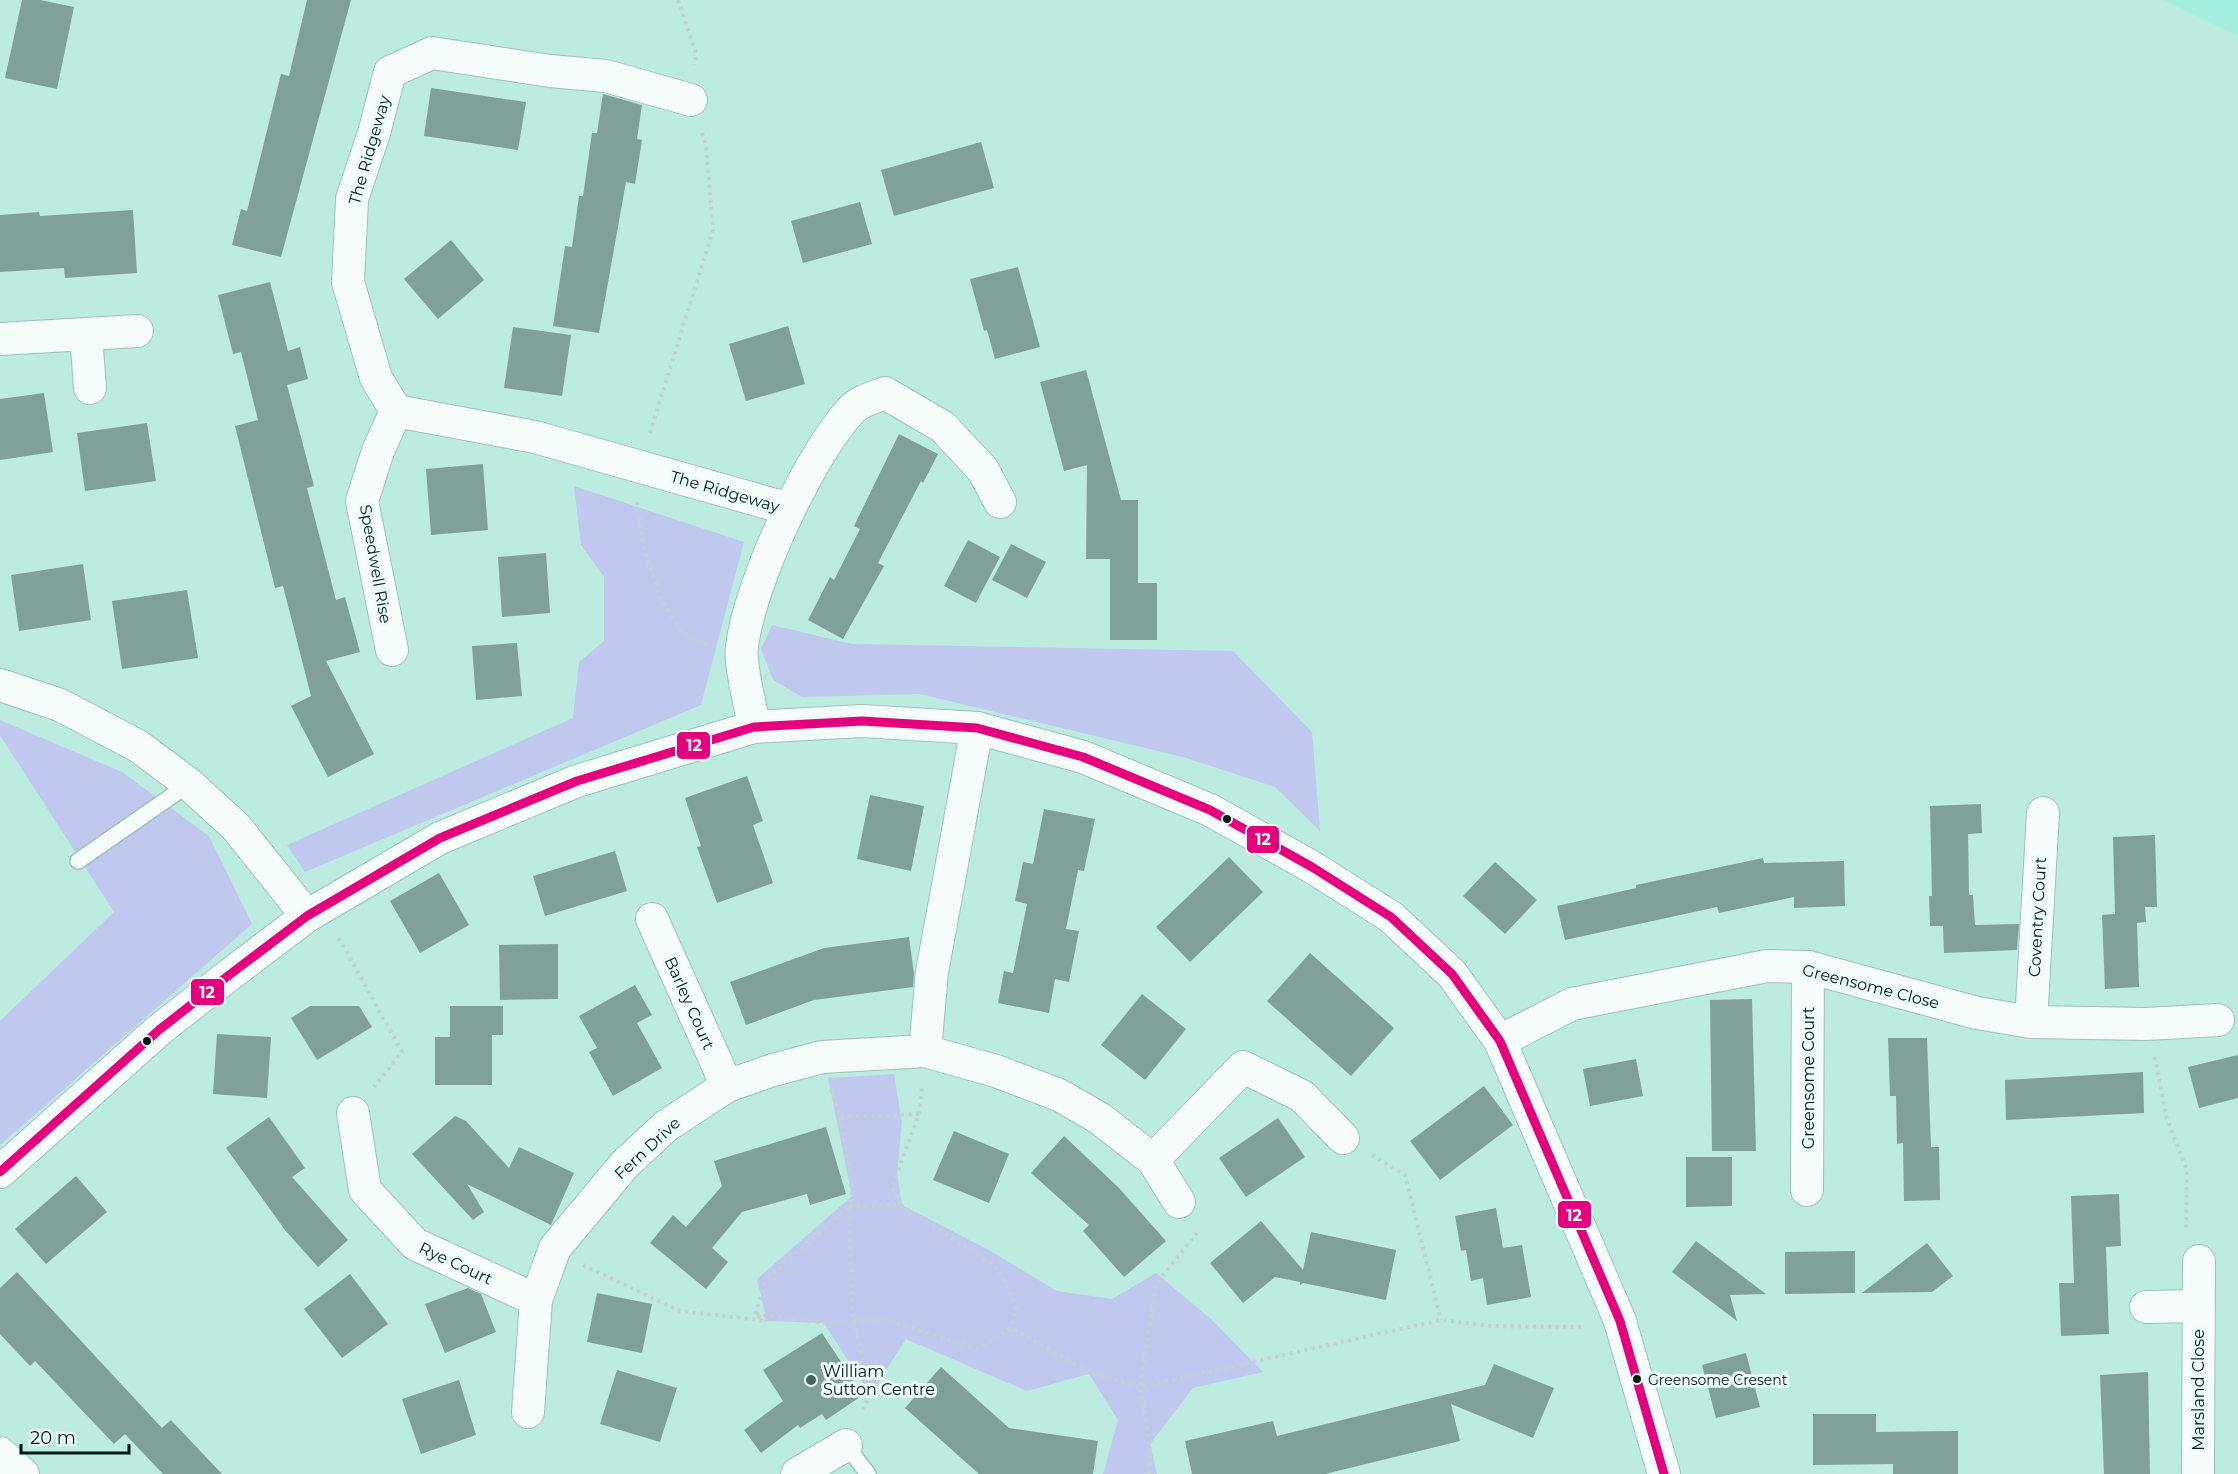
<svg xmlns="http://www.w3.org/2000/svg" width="2238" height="1474" viewBox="0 0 2238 1474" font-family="Montserrat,sans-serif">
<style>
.built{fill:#a4f0de}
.green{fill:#c0c8ef}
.building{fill:#80a19a}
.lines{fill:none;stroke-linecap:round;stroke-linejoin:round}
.service-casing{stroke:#9cc2b9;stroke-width:18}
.minor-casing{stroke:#9cc2b9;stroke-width:34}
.path{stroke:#c4d2cf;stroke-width:4;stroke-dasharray:3 4.5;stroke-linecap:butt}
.service{stroke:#f5fcfa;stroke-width:15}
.minor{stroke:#f5fcfa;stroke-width:32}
.bus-1-casing{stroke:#ecfcf8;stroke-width:14}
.bus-1{stroke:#e5007d;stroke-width:9}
.bus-dot{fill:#001812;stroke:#ecfcf8;stroke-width:2}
.poi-dot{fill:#42625a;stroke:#ecfcf8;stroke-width:2}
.labels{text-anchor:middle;stroke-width:6;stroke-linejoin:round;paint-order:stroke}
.bus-label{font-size:14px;fill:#001812;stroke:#ecfcf8;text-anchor:start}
.street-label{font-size:16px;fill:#001812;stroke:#ecfcf8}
.poi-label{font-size:16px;fill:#001812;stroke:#ecfcf8;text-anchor:start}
.line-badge{stroke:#ecfcf8;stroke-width:2}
.badge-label{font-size:16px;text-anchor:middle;font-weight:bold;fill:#fff}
</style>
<rect width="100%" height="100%" fill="#bcebe0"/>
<path class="built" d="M2164,0H2238V36Z"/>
<g class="green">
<path d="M574,486L744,542L701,705L305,872L287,845L573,718L579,662L604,641V577L581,545Z"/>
<path d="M772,625L852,644L1233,651L1312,732L1320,831L1275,787L1183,757L920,694L802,697L773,680L761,649Z"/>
<path d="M0,720L122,772L209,836L252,924L0,1145V1021L114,912L0,735Z"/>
<path d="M894,1074L902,1122L897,1173L902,1205L987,1249L1057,1291L1112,1299L1156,1273L1211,1319L1263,1372L1193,1388L1150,1444L1157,1474H1103L1118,1420L1089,1374L1027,1391L906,1339L870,1395L824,1323L767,1321L757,1279L852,1196L828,1078Z"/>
</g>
<g class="building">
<path d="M22,0H40L74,7L57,89L5,78Z"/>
<path d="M307,0H351L281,257L232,245L241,209L247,211L281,74L289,76Z"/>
<path d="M431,88L526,102L518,150L424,136Z"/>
<path d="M603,94L642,105L637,139L642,140L635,184L626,182L599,333L553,326L565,246L572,247L579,196H583L592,133H597Z"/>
<path d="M981,142L994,188L894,216L881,170Z"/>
<path d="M860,202L872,244L803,263L791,221Z"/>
<path d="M133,210L137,273L65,278L64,268L0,272V215L39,212L40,216Z"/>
<path d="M451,240L484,280L438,319L404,279Z"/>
<path d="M1018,267L1040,347L995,359L987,330L984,331L970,279Z"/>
<path d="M270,282L288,351L300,347L308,379L287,385L314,486L307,488L336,600L345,597L360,652L326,661L374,754L328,777L291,706L311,696L283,586L275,588L235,426L258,420L241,352L233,354L218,295Z"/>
<path d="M788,326L805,384L746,401L729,344Z"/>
<path d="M513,327L571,335L562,396L504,388Z"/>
<path d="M1086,370L1121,500H1138V583H1157V640H1110V559H1086L1087,465L1064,471L1040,382Z"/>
<path d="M44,393L53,452L0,460V399Z"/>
<path d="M147,423L156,481L85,491L77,433Z"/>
<path d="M899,434L938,454L923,483L921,481L878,563L884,566L843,639L808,620L830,577L834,580L860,529L854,526Z"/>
<path d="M483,464L488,530L431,535L426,469Z"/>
<path d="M968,540L1000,557L976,603L944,586Z"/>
<path d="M1011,544L1046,562L1027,598L992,580Z"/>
<path d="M546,553L550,613L502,617L498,557Z"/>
<path d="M83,564L91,620L19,631L11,575Z"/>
<path d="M187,590L198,658L122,669L112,601Z"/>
<path d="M517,643L522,696L476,700L472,646Z"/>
<path d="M747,776L763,821L753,825L773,883L717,903L697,847L701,846L685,798Z"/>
<path d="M870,795L924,806L911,871L857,859Z"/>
<path d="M1981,804L1982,833L1968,834L1969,895H1973L1975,925L2019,924L2017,950L1944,953L1943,926H1930L1929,896H1932L1930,806Z"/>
<path d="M1044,809L1095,819L1084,871L1078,870L1066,929L1079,931L1069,982L1055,979L1049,1013L998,1003L1004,971L1013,973L1027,904L1015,901L1023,862L1033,864Z"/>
<path d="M2155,835L2157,907H2145L2146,922L2137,923L2139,987L2105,989L2102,915L2115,914L2113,837Z"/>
<path d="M615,851L627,891L545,916L533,876Z"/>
<path d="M1229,857L1263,892L1190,962L1156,927Z"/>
<path d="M1763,858L1764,863L1844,861L1845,906L1794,908V897L1719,913L1717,907L1565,940L1557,906L1636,888V885Z"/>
<path d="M1495,862L1537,900L1505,934L1463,896Z"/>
<path d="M439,873L469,925L420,953L390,901Z"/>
<path d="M909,937L914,974L913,987L814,1000L746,1025L730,982L824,948Z"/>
<path d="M558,944V999L500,1000L499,945Z"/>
<path d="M1310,953L1394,1028L1351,1076L1267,1001Z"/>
<path d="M635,985L652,1015L637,1023L662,1068L613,1096L589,1052L597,1048L579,1016Z"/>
<path d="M1142,994L1186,1029L1145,1080L1101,1045Z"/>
<path d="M1752,999L1756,1151H1712L1710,1000Z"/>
<path d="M310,1006H359L372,1027L317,1060L291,1018Z"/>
<path d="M450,1006H503V1035H492V1085H435V1037H450Z"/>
<path d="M217,1034L271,1037L267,1098L213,1094Z"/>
<path d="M1888,1038H1927L1931,1147H1939L1940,1200L1904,1201L1903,1143L1897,1144L1896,1096H1890Z"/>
<path d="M2238,1055V1098L2199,1108L2188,1067Z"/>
<path d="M1636,1059L1643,1096L1590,1106L1583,1069Z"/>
<path d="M2143,1072L2144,1113L2006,1120L2005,1080Z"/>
<path d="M1484,1086L1513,1125L1440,1180L1410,1141Z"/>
<path d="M455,1116L466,1121L509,1168L519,1147L574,1173L551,1225L467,1184L484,1212L473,1220L412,1154Z"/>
<path d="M269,1117L305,1168L292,1177L348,1240L318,1267L285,1230L226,1148Z"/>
<path d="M1278,1118L1305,1157L1246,1197L1219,1158Z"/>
<path d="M826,1127L846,1194L810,1205L807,1194L742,1212L712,1248L728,1262L706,1289L650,1243L673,1215L686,1227L722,1186L714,1161Z"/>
<path d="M954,1131L1009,1154L989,1203L933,1180Z"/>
<path d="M1064,1136L1119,1188L1166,1241L1124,1277L1083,1231L1089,1225L1031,1173Z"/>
<path d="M1686,1157H1732V1206L1686,1207Z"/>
<path d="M76,1176L107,1212L46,1264L15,1229Z"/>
<path d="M2119,1194L2121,1246L2106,1247L2109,1334L2061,1336L2059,1283H2074L2071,1196Z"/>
<path d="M1496,1208L1503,1248L1522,1245L1531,1297L1487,1305L1483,1278L1471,1281L1466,1250L1461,1251L1455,1216Z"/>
<path d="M1261,1221L1303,1270L1311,1232L1396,1250L1386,1300L1303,1283L1300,1285V1282L1275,1277L1243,1303L1210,1263Z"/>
<path d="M1696,1241L1766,1294L1730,1295L1737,1321L1672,1272Z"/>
<path d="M1927,1243L1953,1276L1932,1292L1862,1293Z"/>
<path d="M1855,1251V1293L1785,1294V1252Z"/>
<path d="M17,1272L162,1428L171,1420L222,1474H163L125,1434L114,1444L35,1361L30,1366L0,1334V1288Z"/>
<path d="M350,1274L388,1324L342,1358L304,1309Z"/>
<path d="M468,1288L481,1294L496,1332L445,1353L425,1304Z"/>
<path d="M597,1293L652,1304L642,1353L587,1342Z"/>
<path d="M822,1333L863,1395L826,1420L822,1414L800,1428L798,1425L761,1453L744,1430L783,1401L763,1370Z"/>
<path d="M1746,1353L1760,1407L1716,1418L1702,1365Z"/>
<path d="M1494,1364L1554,1388L1533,1438L1451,1404L1460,1441L1325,1474H1192L1185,1441L1273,1421L1277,1436L1485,1385Z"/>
<path d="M941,1367L1009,1428L1098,1441L1093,1474H979L905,1408Z"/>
<path d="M617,1370L677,1388L660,1442L600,1424Z"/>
<path d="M2148,1372L2150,1474H2104L2100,1375Z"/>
<path d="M459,1380L476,1435L421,1454L402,1399Z"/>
<path d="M1813,1414H1876V1432L1958,1431V1474H1893V1464L1813,1465Z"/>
</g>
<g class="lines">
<g class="service-casing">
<g id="service">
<path d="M78,861L189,784"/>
<path d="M846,1445L868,1474"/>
</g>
</g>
<g class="minor-casing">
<g id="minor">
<path d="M691,100L606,76L550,71L432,53L390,72L374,133L352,199L348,282L376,378L396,411L535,437L789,509"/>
<path d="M86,335L90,388"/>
<path d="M0,339L137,331"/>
<path d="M392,650L362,501L378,451L396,411"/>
<path d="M0,685L60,705L138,746L189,784L236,827L307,916"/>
<path d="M754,727C751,706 739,664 742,646C750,583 809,455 852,409C860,401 875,397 885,393L943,427L983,470L1000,502"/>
<path d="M652,919L727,1086"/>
<path d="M2031,1022L2043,813"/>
<path d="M1500,1041L1572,1004L1767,966L1808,967L1977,1013L2031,1022L2146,1024L2218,1020"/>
<path d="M925,1051L996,1071L1059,1095L1099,1118L1153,1160L1179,1202"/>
<path d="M353,1113L365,1190L415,1244L536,1300"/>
<path d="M1153,1160L1243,1067L1302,1096L1343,1138"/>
<path d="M0,1172L159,1030L224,979L307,916L440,838L577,781L754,727L862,721L977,728L1083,757L1210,810L1312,867L1391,917L1452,974L1500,1041L1620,1321L1664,1474"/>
<path d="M1807,1190L1808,967"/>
<path d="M2146,1307L2198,1306"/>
<path d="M528,1412L536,1300L555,1248L625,1164L666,1126L727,1086L773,1070L822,1057L925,1051L932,972L977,728"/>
<path d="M0,1453L23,1474"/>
<path d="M797,1474L846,1445"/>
<path d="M2198,1474L2199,1261"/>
</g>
</g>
<g class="path">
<path d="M678,0L696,54L695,65"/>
<path d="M650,433L713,230L706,145L701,130"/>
<path d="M637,502L644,550L662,601L682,632L708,646"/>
<path d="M339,938L402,1052L374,1087"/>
<path d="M2155,1057L2166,1116L2187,1171L2186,1230"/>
<path d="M831,1089L841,1117L852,1196L849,1206L901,1205L892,1187L919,1114L922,1084"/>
<path d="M841,1117L919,1114"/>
<path d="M1372,1155L1405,1175L1441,1320"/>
<path d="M901,1205L998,1268L1016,1306L1012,1328"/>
<path d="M583,1265L680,1311L767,1321L755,1314L824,1323L884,1319L977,1349L1012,1328L1089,1373L1140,1387L1441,1320L1490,1326L1585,1327"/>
<path d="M755,1314L766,1280L849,1206L853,1322L872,1391L861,1414"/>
<path d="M1149,1474L1150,1444L1140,1387L1156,1284L1197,1233"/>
</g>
<use href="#service" class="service"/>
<use href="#minor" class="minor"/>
<g class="bus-1-casing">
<path id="bus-1" d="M0,1172L159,1030L224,979L307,916L440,838L577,781L754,727L862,721L977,728L1083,757L1210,810L1312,867L1391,917L1452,974L1500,1041L1620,1321L1664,1474"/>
</g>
<use href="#bus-1" class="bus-1"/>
</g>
<g class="bus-dot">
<circle cx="1227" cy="819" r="5"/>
<circle cx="147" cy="1041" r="5"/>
<circle cx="1637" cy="1379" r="5"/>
</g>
<circle class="poi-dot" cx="811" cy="1380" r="6"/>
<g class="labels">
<g class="bus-label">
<text x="1648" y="1385">Greensome Cresent</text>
</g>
<g class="street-label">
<text transform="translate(369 150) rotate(-74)" y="6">The Ridgeway</text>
<text transform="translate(725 491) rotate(16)" y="6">The Ridgeway</text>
<text transform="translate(376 564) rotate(80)" y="6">Speedwell Rise</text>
<text transform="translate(2037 917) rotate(-87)" y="6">Coventry Court</text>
<text transform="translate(1871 986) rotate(14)" y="6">Greensome Close</text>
<text transform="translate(690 1003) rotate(66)" y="6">Barley Court</text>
<text transform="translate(1808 1078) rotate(-90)" y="6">Greensome Court</text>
<text transform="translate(647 1148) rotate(-43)" y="6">Fern Drive</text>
<text transform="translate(456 1263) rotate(25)" y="6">Rye Court</text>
<text transform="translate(2198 1390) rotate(-90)" y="6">Marsland Close</text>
</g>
<g class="poi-label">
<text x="823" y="1377">William<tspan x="823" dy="18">Sutton Centre</tspan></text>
</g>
</g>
<g class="line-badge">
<rect x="676" y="731" width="35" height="29" rx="6" fill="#e5007d"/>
<rect x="1246" y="825" width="34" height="29" rx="6" fill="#e5007d"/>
<rect x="190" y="978" width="35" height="28" rx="6" fill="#e5007d"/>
<rect x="1557" y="1200" width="35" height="29" rx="6" fill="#e5007d"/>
</g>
<g class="badge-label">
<text x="694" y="751">12</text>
<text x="1263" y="845">12</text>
<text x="207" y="998">12</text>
<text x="1574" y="1221">12</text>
</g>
<path d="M21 1444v9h108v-9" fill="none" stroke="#001812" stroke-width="3"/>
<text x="30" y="1444" font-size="18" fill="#001812" stroke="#ecfcf8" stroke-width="4.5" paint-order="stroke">20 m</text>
</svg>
